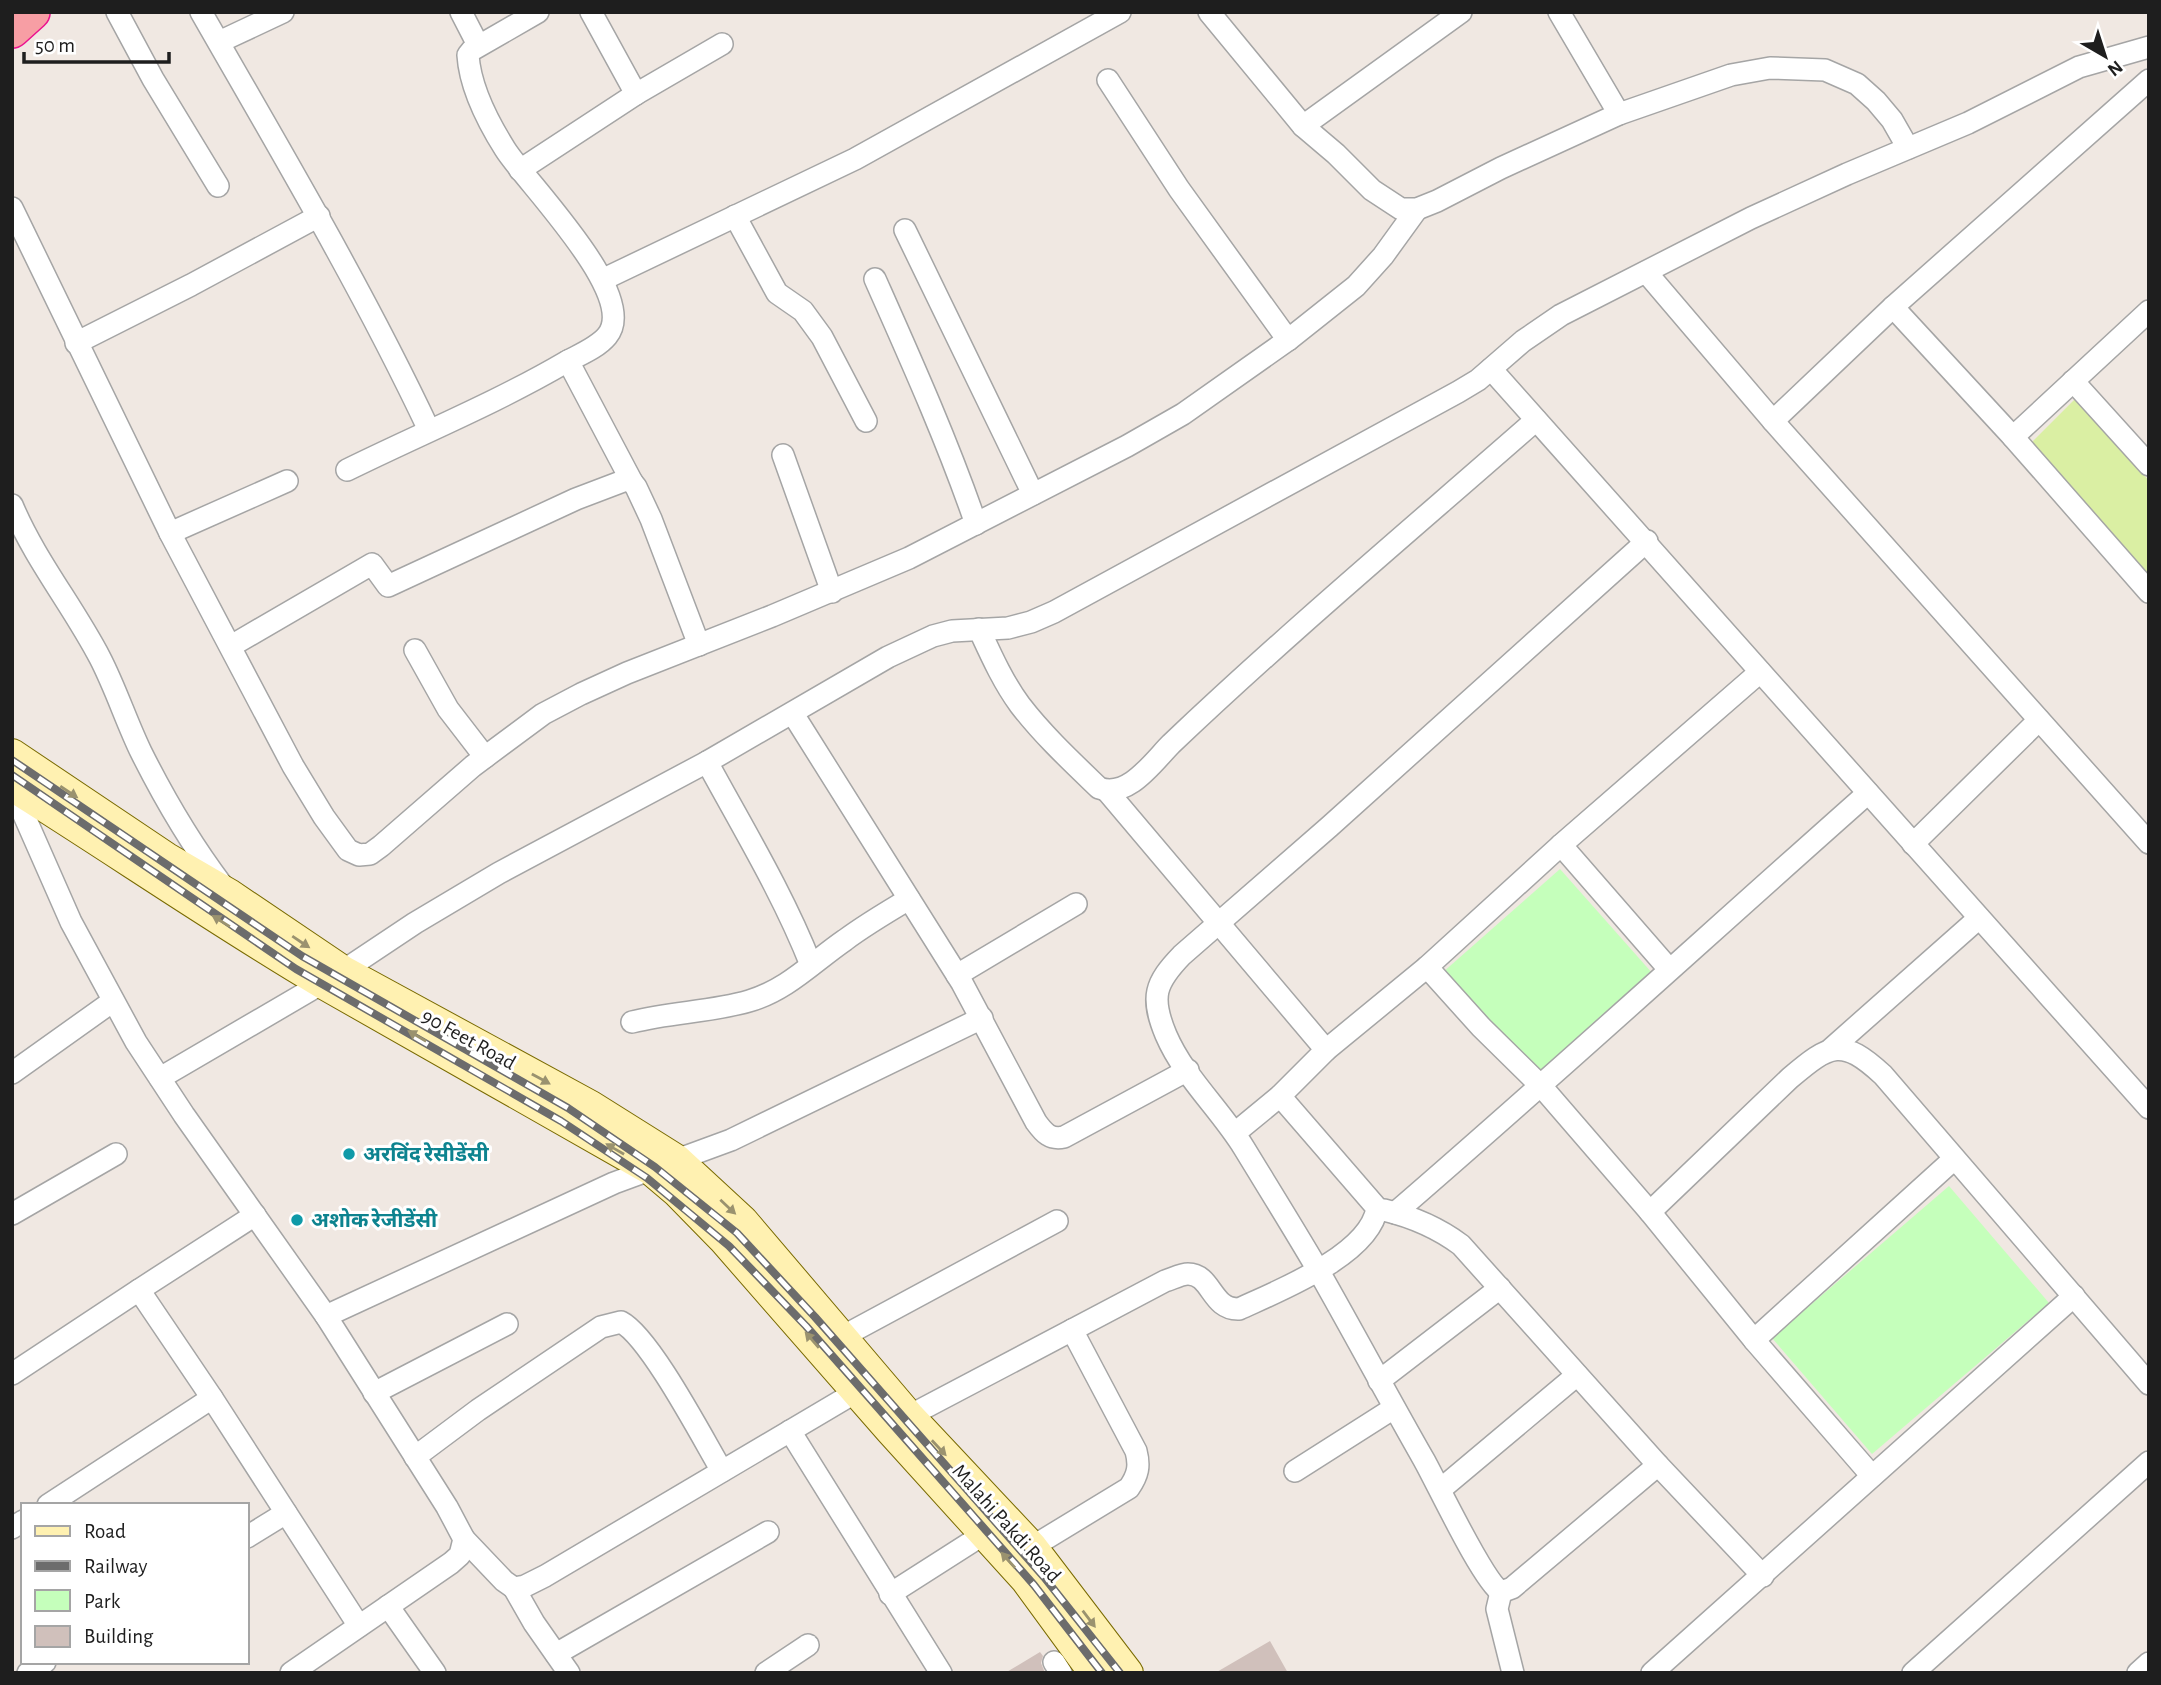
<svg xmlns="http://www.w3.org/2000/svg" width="2161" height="1685" viewBox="0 0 2161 1685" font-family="'Alegreya Sans','Noto Sans Devanagari',sans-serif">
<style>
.grass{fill:#daefa3}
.park{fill:#c5ffbb}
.building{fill:#d0c0bb}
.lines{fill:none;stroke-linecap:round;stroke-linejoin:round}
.minor-casing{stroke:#a5a5a5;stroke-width:24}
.secondary-casing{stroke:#796a00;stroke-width:32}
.trunk-casing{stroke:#eb128f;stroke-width:38}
.minor{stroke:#fff;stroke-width:21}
.secondary{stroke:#fff1b1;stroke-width:30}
.trunk{stroke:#f79ea4;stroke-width:35}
.rail-casing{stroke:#6c6c6c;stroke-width:8}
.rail{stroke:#fff;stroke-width:5;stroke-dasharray:16;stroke-linecap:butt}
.oneway{fill:#9a926f}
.culture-dot{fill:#0f9aa8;stroke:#fff;stroke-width:2.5}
.labels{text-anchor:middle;stroke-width:6;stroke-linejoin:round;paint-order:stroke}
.street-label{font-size:21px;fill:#1e1e1e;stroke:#fff}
.culture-label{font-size:21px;font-weight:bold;fill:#0d838f;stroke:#fff;text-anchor:start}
</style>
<rect width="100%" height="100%" fill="#f0e8e2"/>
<path class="grass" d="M2077,397L2149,481V582L2028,446Z"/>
<g class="park">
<path d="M1560,869L1653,974L1536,1083L1442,973Z"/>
<path d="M1949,1186L2049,1303L1872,1454L1772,1338Z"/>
</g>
<g class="building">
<path d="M1270,1641L1288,1673H1215Z"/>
<path d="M1040,1652L1043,1656L1041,1663L1045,1673H1005Z"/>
</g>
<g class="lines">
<g class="minor-casing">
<g id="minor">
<path d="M117,12L153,79L218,186"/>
<path d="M201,12C280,150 361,286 429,430"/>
<path d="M461,12L478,45"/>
<path d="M591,12L636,94"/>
<path d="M1209,12L1303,126L1336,154L1372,190L1401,209H1417L1437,201L1501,168L1619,114L1731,75L1770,68L1825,70L1857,84L1876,101L1892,120L1908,148"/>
<path d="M1559,12L1619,114"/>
<path d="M219,42L283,12"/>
<path d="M1108,80L1179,189L1288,340"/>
<path d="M1303,126L1461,12"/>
<path d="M520,170L636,94L722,44"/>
<path d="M12,208L170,533L293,766L324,817L348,850L359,855L370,854L381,846L473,766L543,714L581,694L627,673L772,616L909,558L1127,446L1183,414L1288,340L1356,286L1383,256L1417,209"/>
<path d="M735,216L777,293L803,311L822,337L866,421"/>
<path d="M905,230L1033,494"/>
<path d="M1646,272L1773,421L2149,843"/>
<path d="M604,279L855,159L1120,12"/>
<path d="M875,279C911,360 947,440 976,524"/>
<path d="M1893,307L2013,437L2149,311"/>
<path d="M76,343L191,285L319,216"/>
<path d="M568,361L632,482"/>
<path d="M1491,369C1711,614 1929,862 2149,1108"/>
<path d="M2073,381L2149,465"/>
<path d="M1773,421L1893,307L2149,80"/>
<path d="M2013,437L2149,592"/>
<path d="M783,455L832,592"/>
<path d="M347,470C420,434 496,403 566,362C579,355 597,348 607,336C641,296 526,183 505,149C488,122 470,87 468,55L472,50L538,12"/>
<path d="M12,505C35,560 73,606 100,658C116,689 126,721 141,752C164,798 191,844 222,885"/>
<path d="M170,533L287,481"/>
<path d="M1647,541L1329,827L1182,955C1155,983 1150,997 1166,1035C1184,1077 1220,1109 1244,1148C1269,1189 1294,1229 1318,1270C1354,1333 1388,1397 1424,1460C1438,1485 1483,1581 1501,1592L1512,1588L1658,1465"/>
<path d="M979,629C991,655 1003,682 1020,705C1043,735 1072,762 1099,788C1128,799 1153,762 1171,744C1289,632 1414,527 1536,420"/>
<path d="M231,646L372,564L388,586L576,499L626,480L632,482L636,487L651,519L699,645"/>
<path d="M415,650L448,709L485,757"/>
<path d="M793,714L962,983L1036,1122C1044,1133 1050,1140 1064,1137L1188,1070"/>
<path d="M707,762C744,830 783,894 811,965"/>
<path d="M12,788L71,922L136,1042L184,1115L326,1316L447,1507L464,1539L460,1555L451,1563L291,1673"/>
<path d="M1107,791L1326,1050"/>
<path d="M1913,844L2039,720"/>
<path d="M1561,845L1669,969"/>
<path d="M1427,967L1481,1027L1542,1087L1650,1212L1754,1340L1872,1476"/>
<path d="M957,975L1076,904"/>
<path d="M632,1022C671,1012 711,1012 749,1001C787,990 813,962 845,940C865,925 887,912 909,899"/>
<path d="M1831,1049L1979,918"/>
<path d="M12,1073L113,1001"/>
<path d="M160,1078L343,971L415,923L499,873L707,762L888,657L933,636L952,631L1008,628L1031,622L1054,612L1458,392L1478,380L1523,341L1561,315L1751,218L1847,174L1968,123L2079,67L2149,47"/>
<path d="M1235,1133L1280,1096L1326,1050L1427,967L1561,845L1760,672"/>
<path d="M1384,1210C1413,1217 1437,1227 1461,1245L1658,1465L1763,1576"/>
<path d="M1650,1212L1790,1078C1830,1044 1842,1037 1883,1075L2149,1384"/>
<path d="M1395,1213C1555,1075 1710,933 1868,793"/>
<path d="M12,1214L116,1154"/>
<path d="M139,1290L255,1215"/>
<path d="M326,1316L614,1183L731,1140L982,1018"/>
<path d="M840,1338L1057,1221"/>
<path d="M1754,1340L1954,1159"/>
<path d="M12,1374L139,1290L212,1398L359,1626"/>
<path d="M1379,1381L1500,1288"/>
<path d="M374,1393L507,1324"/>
<path d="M909,1416L1165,1281C1172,1279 1181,1274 1188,1274C1212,1274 1211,1310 1239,1309C1278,1291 1370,1255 1377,1208L1280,1096"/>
<path d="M790,1431L941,1673"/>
<path d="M415,1457L478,1410L601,1327L621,1322C650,1337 703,1439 722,1471"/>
<path d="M1295,1471L1394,1408"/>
<path d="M1441,1489L1577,1375"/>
<path d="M48,1505L212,1398"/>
<path d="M12,1528L23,1521"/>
<path d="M247,1537L286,1513"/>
<path d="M464,1539L504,1581L514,1588L525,1586L545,1576L856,1392"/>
<path d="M1032,1547L1129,1488C1138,1475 1140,1466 1136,1451L1072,1330"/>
<path d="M514,1588L534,1623L569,1673"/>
<path d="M1501,1592L1497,1609L1513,1673"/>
<path d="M890,1594L984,1534"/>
<path d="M388,1606L435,1673"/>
<path d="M556,1654L768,1532"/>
<path d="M1054,1662L1061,1673"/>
<path d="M28,1673L45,1662"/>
<path d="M766,1673L808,1645"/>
<path d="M1652,1673L2074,1296"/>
<path d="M1913,1673L2149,1462"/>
<path d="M2138,1673L2149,1663"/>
</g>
</g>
<g class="secondary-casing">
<g id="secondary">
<path d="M12,754L167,858L229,894L343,971L591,1106L677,1160L743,1221L909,1416L1032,1547L1128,1673"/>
<path d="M12,786C116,851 217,921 322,983C431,1046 542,1107 651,1170L677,1192L723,1239L890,1430L1026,1580L1094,1673"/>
</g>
</g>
<g class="trunk-casing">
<path id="trunk" d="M12,30L32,12"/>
</g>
<use href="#minor" class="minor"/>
<use href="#secondary" class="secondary"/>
<use href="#trunk" class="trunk"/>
<g class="rail-casing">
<g id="rail">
<path d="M12,760L302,956L568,1108L655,1167L737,1233L815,1317L1044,1577L1120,1673"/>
<path d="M12,775L296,969L561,1121L647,1178L729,1246L806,1326L1034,1585L1102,1673"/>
</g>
</g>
<use href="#rail" class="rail"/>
</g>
<defs><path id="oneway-solid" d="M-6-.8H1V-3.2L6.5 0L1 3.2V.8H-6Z" transform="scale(1.75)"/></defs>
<g class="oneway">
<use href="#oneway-solid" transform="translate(69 792) rotate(34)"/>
<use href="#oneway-solid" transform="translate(221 921) rotate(-148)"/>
<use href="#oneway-solid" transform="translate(301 942) rotate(34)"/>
<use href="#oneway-solid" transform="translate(417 1036) rotate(-150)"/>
<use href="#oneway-solid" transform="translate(541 1079) rotate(29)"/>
<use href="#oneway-solid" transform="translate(615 1149) rotate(-150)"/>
<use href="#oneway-solid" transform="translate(728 1207) rotate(43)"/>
<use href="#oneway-solid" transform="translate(812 1340) rotate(-131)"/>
<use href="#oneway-solid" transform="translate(939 1448) rotate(47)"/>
<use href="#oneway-solid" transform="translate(1008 1560) rotate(-132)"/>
<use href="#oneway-solid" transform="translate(1089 1619) rotate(53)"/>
</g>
<g class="culture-dot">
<circle cx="349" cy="1154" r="7"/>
<circle cx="297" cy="1220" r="7"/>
</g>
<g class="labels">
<g class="street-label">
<text transform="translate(469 1039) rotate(29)" y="7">90 Feet Road</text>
<text transform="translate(1007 1523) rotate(48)" y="7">Malahi Pakdi Road</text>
</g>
<g class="culture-label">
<text x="363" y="1161">अरविंद रेसीडेंसी</text>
<text x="311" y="1227">अशोक रेजीडेंसी</text>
</g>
</g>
<rect width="2161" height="1685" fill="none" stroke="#1e1e1e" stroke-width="28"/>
<rect x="21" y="1503" width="228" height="161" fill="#ffffff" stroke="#a5a5a5" stroke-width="2"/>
<rect x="35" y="1526" width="35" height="10" fill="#fff1b1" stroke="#a5a5a5" stroke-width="2"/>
<text x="84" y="1538" font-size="21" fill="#1e1e1e">Road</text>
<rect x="35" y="1561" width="35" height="10" fill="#6c6c6c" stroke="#a5a5a5" stroke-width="2"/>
<text x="84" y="1573" font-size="21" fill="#1e1e1e">Railway</text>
<rect x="35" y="1590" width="35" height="21" fill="#c5ffbb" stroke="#a5a5a5" stroke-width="2"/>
<text x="84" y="1608" font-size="21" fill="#1e1e1e">Park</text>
<rect x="35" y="1626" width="35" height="21" fill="#d0c0bb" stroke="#a5a5a5" stroke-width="2"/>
<text x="84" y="1643" font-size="21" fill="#1e1e1e">Building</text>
<g transform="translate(2105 56) rotate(141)" stroke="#ffffff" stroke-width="5" paint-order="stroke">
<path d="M0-5L12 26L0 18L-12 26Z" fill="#1e1e1e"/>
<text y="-10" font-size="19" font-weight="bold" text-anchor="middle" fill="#1e1e1e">N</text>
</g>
<path d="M24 52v10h145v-10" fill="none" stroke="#1e1e1e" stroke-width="3.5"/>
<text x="35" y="52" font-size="21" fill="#1e1e1e" stroke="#ffffff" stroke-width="5" paint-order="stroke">50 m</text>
</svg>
